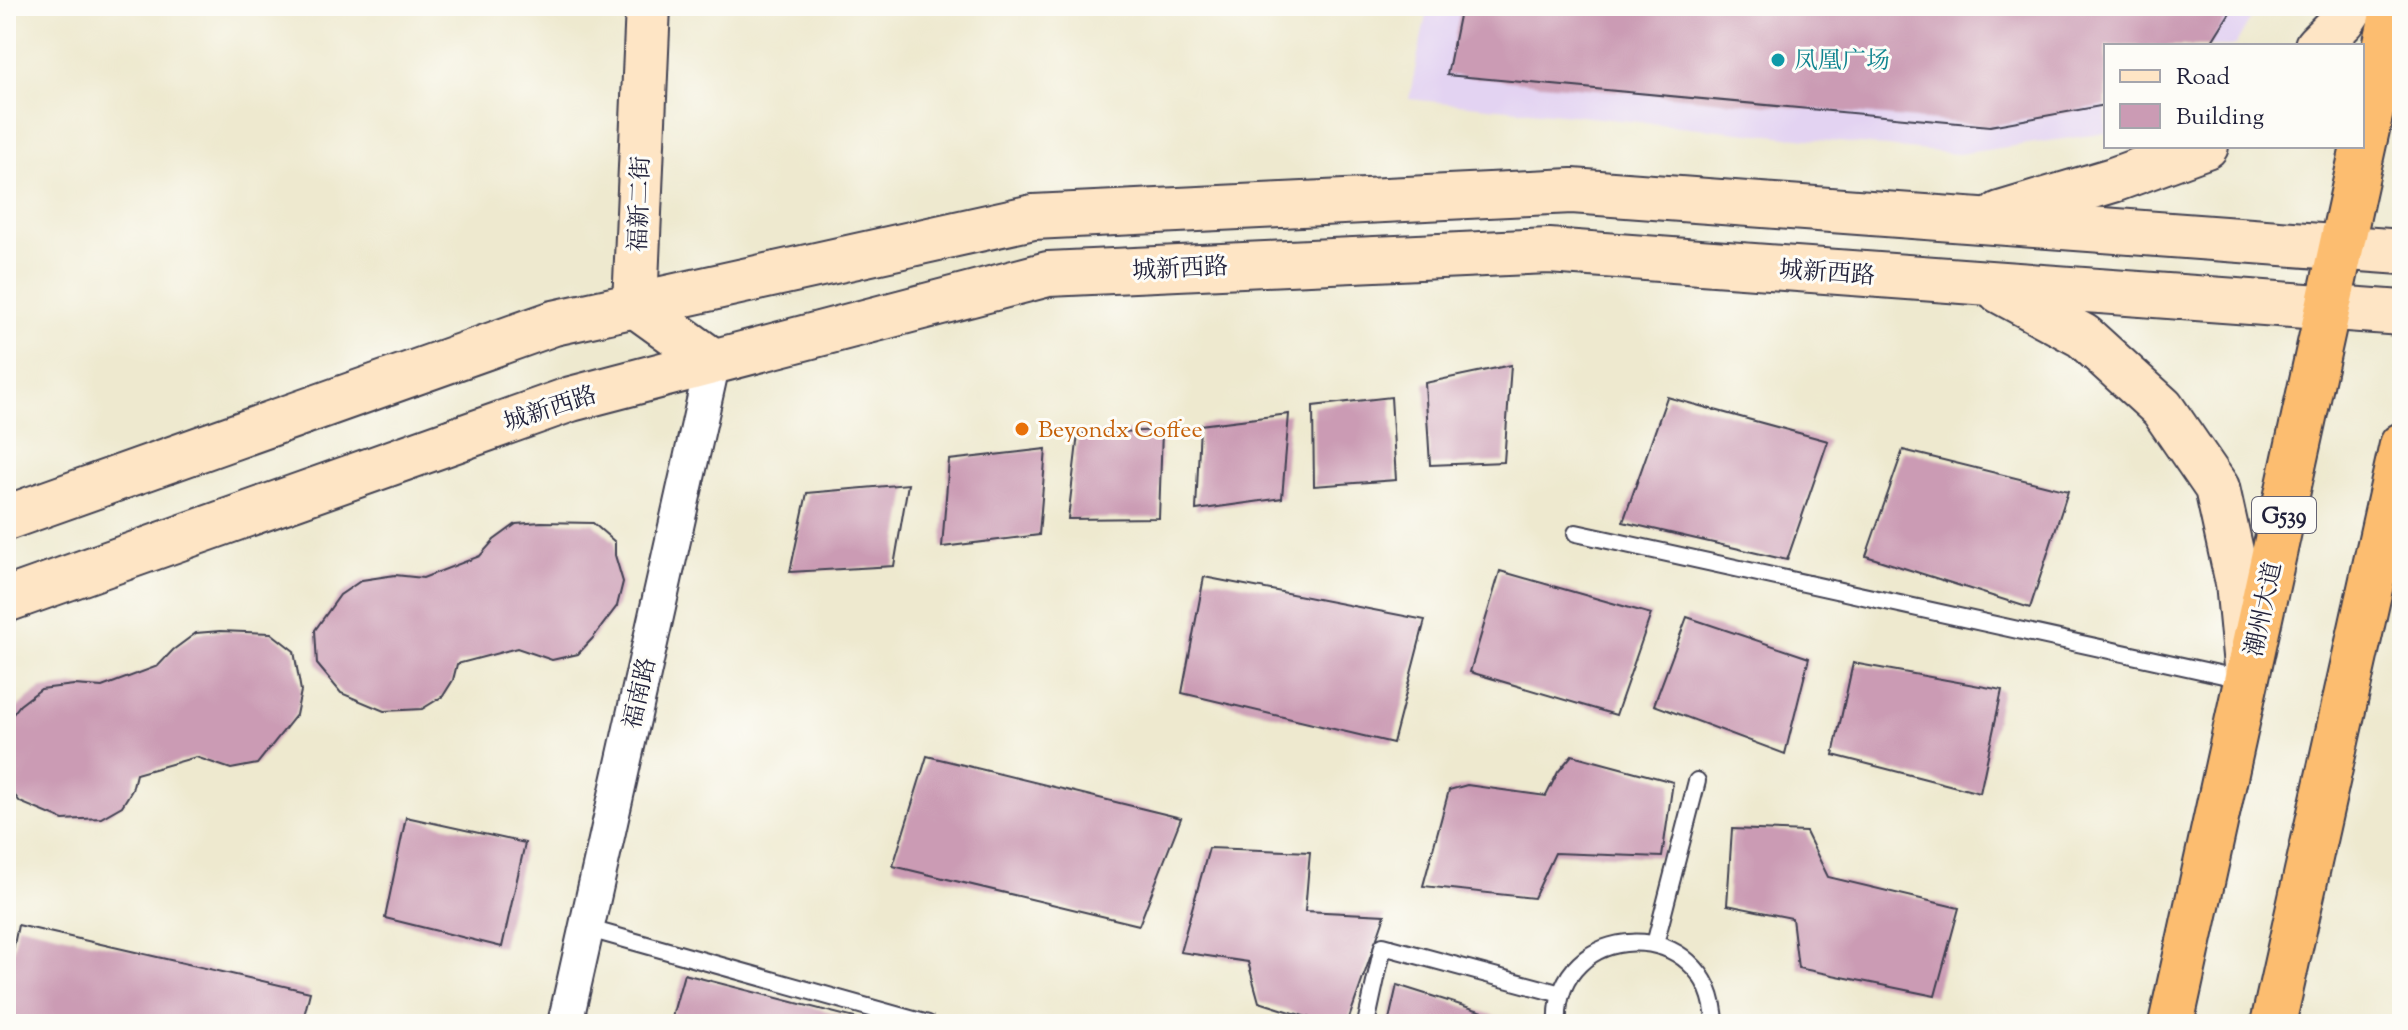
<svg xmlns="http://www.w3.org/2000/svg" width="2408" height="1030" viewBox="0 0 2408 1030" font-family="'Sorts Mill Goudy','Noto Serif SC',serif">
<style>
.built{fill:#e3d3f2}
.building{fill:#cb9bb4}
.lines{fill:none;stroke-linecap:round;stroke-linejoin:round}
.lane-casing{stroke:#414051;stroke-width:20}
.street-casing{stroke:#414051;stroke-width:38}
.secondary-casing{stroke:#414051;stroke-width:48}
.highway-casing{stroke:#414051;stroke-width:48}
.lane{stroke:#fff;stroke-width:16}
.street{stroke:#fff;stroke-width:34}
.secondary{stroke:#fee5c5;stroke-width:44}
.highway{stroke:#fcbd6f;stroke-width:44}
.culture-dot{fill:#0f9aa8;stroke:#fdfcf7;stroke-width:3}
.food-dot{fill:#e8710a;stroke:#fdfcf7;stroke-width:3}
.labels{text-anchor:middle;stroke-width:6;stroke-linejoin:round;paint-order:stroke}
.shield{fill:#fdfcf7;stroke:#646373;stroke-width:2}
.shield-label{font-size:22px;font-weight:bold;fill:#22223b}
.culture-label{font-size:24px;fill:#0d838f;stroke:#fdfcf7;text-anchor:start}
.street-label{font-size:24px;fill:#22223b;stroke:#fdfcf7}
.food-label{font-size:24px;fill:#c56008;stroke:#fdfcf7;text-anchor:start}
</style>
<rect width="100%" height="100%" fill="#fdfcf7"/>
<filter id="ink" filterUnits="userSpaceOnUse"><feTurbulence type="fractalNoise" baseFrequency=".0125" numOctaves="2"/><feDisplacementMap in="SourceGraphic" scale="16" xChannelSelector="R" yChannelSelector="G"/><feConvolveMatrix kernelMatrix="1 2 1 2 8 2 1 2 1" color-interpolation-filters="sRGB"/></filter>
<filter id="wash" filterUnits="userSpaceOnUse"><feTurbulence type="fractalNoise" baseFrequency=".006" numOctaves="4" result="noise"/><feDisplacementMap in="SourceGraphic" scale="32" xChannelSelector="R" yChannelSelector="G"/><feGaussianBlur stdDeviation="1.8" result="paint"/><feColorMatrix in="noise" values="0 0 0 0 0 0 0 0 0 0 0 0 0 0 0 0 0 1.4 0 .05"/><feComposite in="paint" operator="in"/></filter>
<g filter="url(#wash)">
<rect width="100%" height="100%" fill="#eee9cf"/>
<path class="built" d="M1428,6H2258L2235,46H2106V133L1958,154L1409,99Z"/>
<g id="blocks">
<g class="building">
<path d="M1461,6H2234L2209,46H2106V105L1990,126L1447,75Z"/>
<path d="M1511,365L1504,462L1430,465L1425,383Z"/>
<path d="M1391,397L1396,480L1314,486L1313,406Z"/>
<path d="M1667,397L1828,441L1787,560L1623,522Z"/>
<path d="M1289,414L1282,498L1196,510L1200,425Z"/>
<path d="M1162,430L1159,518L1068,519L1078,434Z"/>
<path d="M1046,449L1039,535L942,547L949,460Z"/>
<path d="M1903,450L2068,491L2030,608L1866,556Z"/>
<path d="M908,484L894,566L790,572L807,493Z"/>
<path d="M541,522L593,523L615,542V555L623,582L617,606L592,639L578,654L552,660L517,648L457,664L453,680L443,696L422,709L384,711L341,693L317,664L315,630L340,595L362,580L395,575L423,578L480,556L494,540L516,524Z"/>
<path d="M1500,571L1651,614L1616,715L1470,672Z"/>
<path d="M1204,577L1425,620L1393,743L1182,693Z"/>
<path d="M1687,617L1809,658L1785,754L1654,705Z"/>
<path d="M220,631L271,633L294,651L301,691L296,715L257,764L231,769L196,757L136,774L132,790L122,806L101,818L63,820L20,802L6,785V723L20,705L41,689L74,685L102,687L158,666L173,650L196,633Z"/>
<path d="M1853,663L2002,690L1980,793L1833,755Z"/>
<path d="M1572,755L1673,782L1662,857L1555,853L1534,898L1423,886L1449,790L1467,785L1546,796L1558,772Z"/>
<path d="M927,756L1181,818L1139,925L893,866Z"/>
<path d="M406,817L525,843L502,947L385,918Z"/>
<path d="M1732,829L1806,832L1828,877L1959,908L1935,996L1798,968L1792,918L1727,905Z"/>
<path d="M1209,848L1310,852L1305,911L1385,915L1347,1024H1329L1259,1002L1248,962L1180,952Z"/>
<path d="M18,925L310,992L302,1024H6V985Z"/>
<path d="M684,974L874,1023V1024H670Z"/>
<path d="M1397,985L1518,1023V1024H1388Z"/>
</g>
</g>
</g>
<g filter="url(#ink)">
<use href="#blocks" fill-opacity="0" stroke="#414051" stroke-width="2"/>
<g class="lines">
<g class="lane-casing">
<g id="lane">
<path d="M1576,533L2246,680"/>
<path d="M586,928L928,1024"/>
<path d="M1655,944L1697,781"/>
<path d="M1366,1024L1383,946L1561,994"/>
<path d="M1558,1024C1552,919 1712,912 1715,1024"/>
</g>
</g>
<g class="street-casing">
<path id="street" d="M565,1024L713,361"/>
</g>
<g class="secondary-casing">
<g id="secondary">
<path d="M648,6L635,305L713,361"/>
<path d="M2317,46L2343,20L2352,6"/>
<path d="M2000,214L2113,180L2206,146"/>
<path d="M2000,291L2083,336L2162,408L2217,488L2238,583L2246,666"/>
<path d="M6,518L554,323L1033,217L1572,191L2402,252"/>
<path d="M6,600L571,399L1048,274L1549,251L2402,313"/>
</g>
</g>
<g class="highway-casing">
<g id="highway">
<path d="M2171,1024L2394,6"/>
<path d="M2273,1024L2402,445"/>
</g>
</g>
<use href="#lane" class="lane"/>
<use href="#street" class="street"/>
<use href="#secondary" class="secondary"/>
<use href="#highway" class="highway"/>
</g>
</g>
<circle class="culture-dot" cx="1778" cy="60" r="8"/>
<circle class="food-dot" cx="1022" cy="429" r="8"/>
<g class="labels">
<rect class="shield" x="2252" y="497" width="64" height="36" rx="6"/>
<g class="shield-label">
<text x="2284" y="523">G539</text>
</g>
<g class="culture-label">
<text x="1794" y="68">凤凰广场</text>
</g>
<g class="street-label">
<text transform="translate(639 204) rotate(-88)" y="8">福新二街</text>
<text transform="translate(1180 268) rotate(-3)" y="8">城新西路</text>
<text transform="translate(1827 272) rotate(4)" y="8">城新西路</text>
<text transform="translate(550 408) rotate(-18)" y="8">城新西路</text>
<text transform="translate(2263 609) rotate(-78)" y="8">潮州大道</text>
<text transform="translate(639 693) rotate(-77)" y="8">福南路</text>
</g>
<g class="food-label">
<text x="1038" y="437">Beyondx Coffee</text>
</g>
</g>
<rect width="2408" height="1030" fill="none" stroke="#fdfcf7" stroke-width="32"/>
<rect x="2104" y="44" width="260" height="104" fill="#fdfcf7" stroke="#a5a5ac" stroke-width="2"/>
<rect x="2120" y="70" width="40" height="12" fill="#fee5c5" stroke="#a5a5ac" stroke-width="2"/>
<text x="2176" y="84" font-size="24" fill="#22223b">Road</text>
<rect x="2120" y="104" width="40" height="24" fill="#cb9bb4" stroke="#a5a5ac" stroke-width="2"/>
<text x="2176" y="124" font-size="24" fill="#22223b">Building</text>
</svg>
